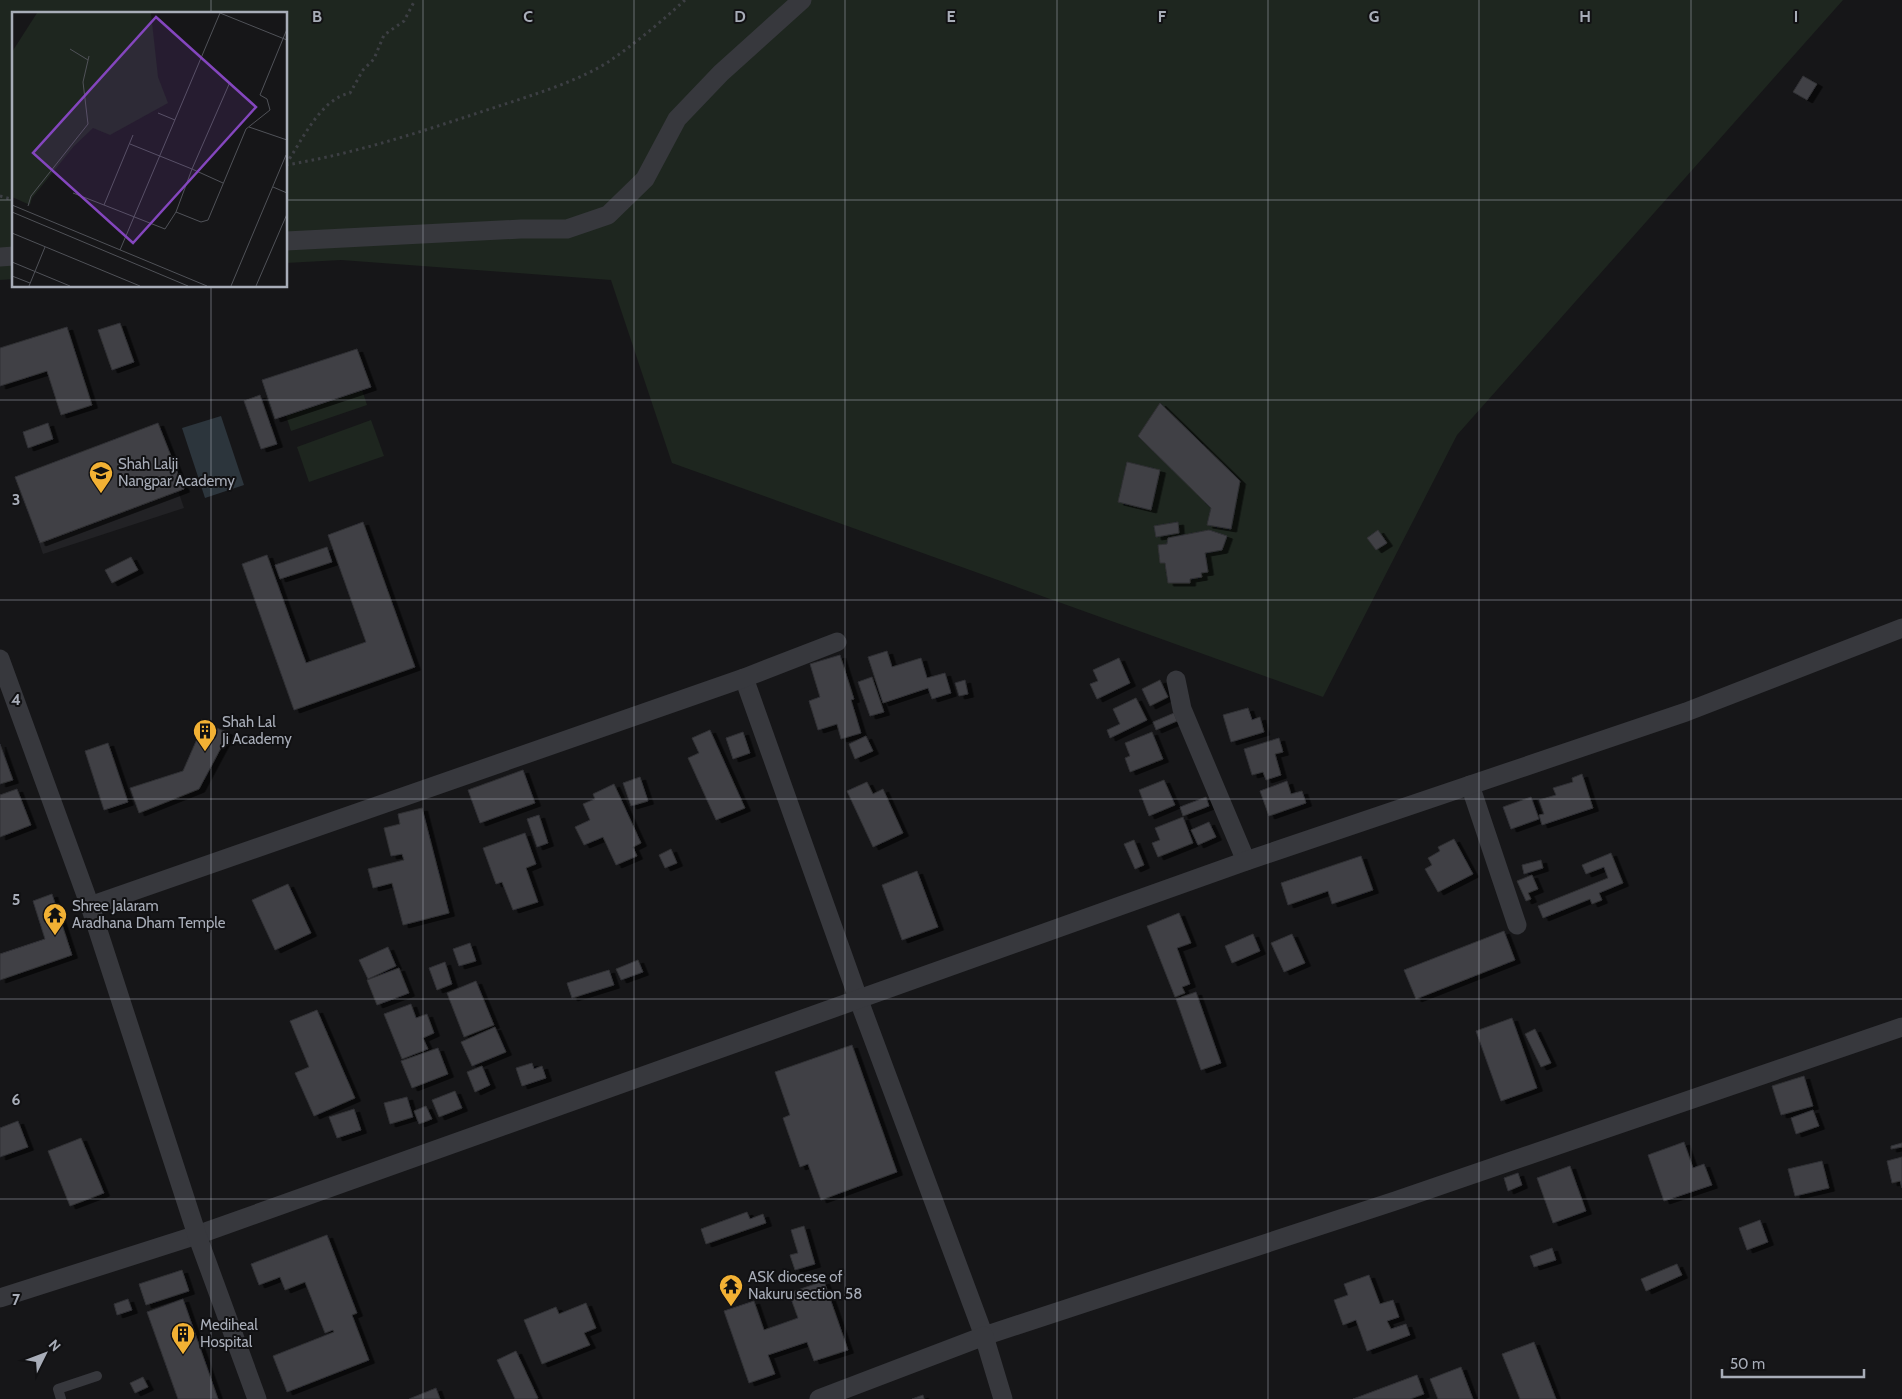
<svg xmlns="http://www.w3.org/2000/svg" width="1902" height="1399" viewBox="0 0 1902 1399" font-family="Cabin,sans-serif">
<style>
.built{fill:#222225}
.green{fill:#1e261f}
.water{fill:#2c353c}
.building{fill:#404145;stroke:#303034;filter:url(#shadow)}
.lines{fill:none;stroke-linecap:round;stroke-linejoin:round}
.path{stroke:#3d3f44;stroke-width:3;stroke-dasharray:2.5 4;stroke-linecap:butt}
.lane{stroke:#37383d;stroke-width:10}
.street{stroke:#37383d;stroke-width:19}
.grid{fill:none;stroke:#a8adb8;stroke-width:1;stroke-opacity:0.55}
.labels{text-anchor:middle;stroke-width:4;stroke-linejoin:round;paint-order:stroke}
.poi-label{font-size:15px;fill:#a8adb8;stroke:#111113;text-anchor:start}
.inset-road{fill:none;stroke:#505258;stroke-width:1}
.view{fill:#8446be;fill-opacity:0.15;stroke:#8446be;stroke-width:2.5}
.inset-edge{fill:none;stroke:#a8adb8;stroke-width:2.5}
.grid-label{font-size:16px;text-anchor:middle;font-weight:bold;fill:#a8adb8;stroke:#111113;stroke-width:4;stroke-linejoin:round;paint-order:stroke}
</style>
<defs>
<filter id="shadow"><feDropShadow dx="5.5" dy="3" stdDeviation="0" flood-color="#0009"/></filter>
</defs>
<rect width="100%" height="100%" fill="#161618"/>
<path class="built" d="M158,433L184,508L43,554L18,479Z"/>
<g class="green">
<path d="M0,0H1843L1457,435L1323,697L672,463L611,280L341,260L286,263V14H14V279L0,280Z"/>
<path d="M355,368L367,405L291,431L279,394Z"/>
<path d="M371,420L384,456L309,482L297,447Z"/>
</g>
<path class="water" d="M221,416L244,485L205,498L182,428Z"/>
<g class="building">
<path d="M1803,76L1817,84L1807,100L1793,92Z"/>
<path d="M120,323L134,362L112,370L98,330Z"/>
<path d="M67,327L92,405L61,415L47,371L0,386V348Z"/>
<path d="M357,349L371,387L275,419L262,380Z"/>
<path d="M260,395L277,444L261,449L244,401Z"/>
<path d="M1160,403L1240,481L1231,529L1207,525L1211,508L1138,436Z"/>
<path d="M48,423L53,439L28,448L23,432Z"/>
<path d="M158,423L184,489L40,543L15,477Z"/>
<path d="M1127,462L1160,470L1151,510L1118,502Z"/>
<path d="M363,522L415,667L294,710L242,564L267,555L306,663L366,642L328,535Z"/>
<path d="M1178,522L1179,533L1156,537L1154,526Z"/>
<path d="M1209,530L1227,536L1222,550L1205,553L1208,572L1201,573L1202,577L1190,579V583H1168L1165,563H1160L1158,545L1167,544L1168,538Z"/>
<path d="M1378,530L1387,543L1376,550L1367,538Z"/>
<path d="M327,547L332,562L280,579L275,565Z"/>
<path d="M131,557L138,570L112,583L105,570Z"/>
<path d="M887,651L892,667L921,658L927,678L945,673L951,693L932,699L928,688L883,703L868,657Z"/>
<path d="M840,655L854,699L851,700L861,733L841,739L837,724L818,730L809,701L820,697L810,664Z"/>
<path d="M1119,658L1130,683L1097,699L1090,684L1098,681L1093,670Z"/>
<path d="M872,677L884,712L870,716L858,682Z"/>
<path d="M965,680L968,694L959,696L955,683Z"/>
<path d="M1160,680L1168,697L1150,706L1142,689Z"/>
<path d="M1136,698L1147,720L1110,738L1107,730L1120,724L1113,709Z"/>
<path d="M1248,708L1252,720L1260,717L1264,732L1231,742L1223,715Z"/>
<path d="M1174,713L1177,721L1156,730L1153,722Z"/>
<path d="M204,723L229,733L199,789L139,813L130,788L183,771Z"/>
<path d="M710,730L745,808L716,820L688,758L699,753L692,738Z"/>
<path d="M743,732L750,753L733,759L726,738Z"/>
<path d="M1152,732L1163,759L1130,772L1125,758L1130,756L1125,743Z"/>
<path d="M866,736L873,751L855,759L849,744Z"/>
<path d="M1279,738L1283,752L1275,754L1281,775L1266,780L1263,772L1252,775L1244,749Z"/>
<path d="M108,743L128,802L104,810L85,751Z"/>
<path d="M0,744L13,780L0,784Z"/>
<path d="M523,770L535,803L480,823L468,790Z"/>
<path d="M1582,774L1593,808L1542,825L1539,815L1544,814L1539,800L1556,795L1553,788L1573,782L1572,778Z"/>
<path d="M640,777L648,801L631,806L623,783Z"/>
<path d="M1164,780L1175,805L1149,816L1139,790Z"/>
<path d="M1287,781L1291,794L1302,791L1306,803L1269,816L1260,791Z"/>
<path d="M867,782L873,794L883,789L903,833L873,847L847,791Z"/>
<path d="M614,784L641,843L633,847L637,856L616,865L603,837L584,845L575,827L590,820L583,804L595,799L593,794Z"/>
<path d="M17,789L31,825L0,837V795Z"/>
<path d="M1206,797L1209,806L1183,816L1180,807Z"/>
<path d="M1531,797L1539,819L1511,829L1503,807Z"/>
<path d="M422,808L449,913L403,925L392,883L373,888L368,869L404,860L402,854L391,856L384,828L400,824L398,814Z"/>
<path d="M539,815L548,843L537,847L527,819Z"/>
<path d="M1183,817L1193,843L1158,857L1152,843L1160,840L1155,828Z"/>
<path d="M1209,822L1216,837L1198,845L1191,830Z"/>
<path d="M525,833L536,864L526,868L538,902L513,910L502,882L496,884L483,848Z"/>
<path d="M1454,839L1473,874L1438,892L1425,869L1432,865L1428,858L1440,851L1438,847Z"/>
<path d="M1134,840L1144,865L1135,869L1124,844Z"/>
<path d="M671,849L677,863L665,868L659,855Z"/>
<path d="M1611,853L1623,883L1599,893L1602,900L1592,904L1590,899L1543,918L1538,906L1608,878L1604,867L1586,874L1582,865Z"/>
<path d="M1361,856L1373,890L1332,904L1328,891L1288,905L1281,883Z"/>
<path d="M1541,860L1543,868L1524,874L1522,865Z"/>
<path d="M917,871L938,927L902,940L882,885Z"/>
<path d="M1532,875L1538,889L1528,893L1531,899L1526,901L1517,881Z"/>
<path d="M288,884L311,933L275,950L252,900Z"/>
<path d="M52,894L72,955L0,980V954L45,939L33,901Z"/>
<path d="M1179,913L1191,943L1177,948L1190,984L1182,987L1185,993L1175,997L1147,926Z"/>
<path d="M1504,931L1515,960L1416,999L1404,970Z"/>
<path d="M1253,934L1260,951L1232,963L1225,946Z"/>
<path d="M1292,934L1305,963L1284,972L1271,943Z"/>
<path d="M470,943L476,961L459,966L453,949Z"/>
<path d="M388,947L396,966L368,979L359,960Z"/>
<path d="M638,960L643,972L621,980L616,969Z"/>
<path d="M445,962L452,984L437,990L429,968Z"/>
<path d="M399,968L409,993L377,1005L367,980Z"/>
<path d="M609,970L614,985L572,998L567,983Z"/>
<path d="M476,981L494,1025L464,1037L447,993Z"/>
<path d="M1196,992L1221,1063L1201,1070L1176,999Z"/>
<path d="M411,1004L416,1018L427,1014L434,1033L423,1038L428,1049L402,1059L384,1014Z"/>
<path d="M317,1010L355,1098L314,1116L295,1073L309,1067L290,1021Z"/>
<path d="M1512,1018L1537,1088L1501,1101L1476,1031Z"/>
<path d="M495,1027L506,1052L472,1066L461,1042Z"/>
<path d="M1535,1029L1551,1063L1541,1067L1525,1034Z"/>
<path d="M852,1045L897,1172L821,1200L808,1164L800,1167L783,1118L790,1115L775,1072Z"/>
<path d="M438,1048L448,1074L412,1088L401,1061Z"/>
<path d="M532,1063L534,1069L542,1066L546,1078L522,1086L516,1068Z"/>
<path d="M482,1066L490,1085L475,1092L467,1072Z"/>
<path d="M1804,1076L1813,1106L1781,1115L1772,1086Z"/>
<path d="M455,1091L462,1108L439,1117L432,1100Z"/>
<path d="M407,1097L413,1117L390,1124L384,1103Z"/>
<path d="M426,1106L432,1119L419,1124L414,1111Z"/>
<path d="M354,1109L361,1130L337,1138L329,1117Z"/>
<path d="M1813,1110L1819,1126L1796,1134L1791,1118Z"/>
<path d="M18,1121L28,1147L0,1157V1128Z"/>
<path d="M81,1138L104,1193L70,1206L48,1151Z"/>
<path d="M1684,1142L1693,1168L1704,1164L1712,1185L1664,1201L1648,1155Z"/>
<path d="M1902,1143V1147L1891,1149V1146Z"/>
<path d="M1902,1157V1188L1900,1181L1892,1183L1887,1161Z"/>
<path d="M1822,1161L1829,1188L1795,1196L1788,1169Z"/>
<path d="M1570,1166L1586,1211L1553,1223L1537,1178Z"/>
<path d="M1518,1173L1522,1185L1508,1191L1504,1178Z"/>
<path d="M747,1212L750,1219L763,1214L766,1223L706,1244L701,1229Z"/>
<path d="M1760,1220L1768,1242L1747,1250L1739,1228Z"/>
<path d="M804,1226L815,1264L795,1270L790,1255L798,1253L791,1230Z"/>
<path d="M327,1235L357,1313L352,1315L369,1360L287,1392L273,1356L334,1332L333,1330L325,1333L305,1282L285,1290L280,1277L259,1285L251,1264Z"/>
<path d="M1552,1248L1556,1260L1534,1267L1530,1256Z"/>
<path d="M1677,1264L1682,1275L1646,1291L1641,1279Z"/>
<path d="M182,1270L189,1291L146,1305L139,1284Z"/>
<path d="M1369,1275L1380,1304L1393,1300L1399,1317L1387,1321L1391,1329L1406,1324L1410,1335L1367,1351L1356,1320L1343,1325L1334,1300L1348,1295L1344,1284Z"/>
<path d="M824,1281L848,1350L814,1361L807,1342L768,1355L775,1374L749,1383L724,1311L754,1301L764,1330L798,1318L789,1293Z"/>
<path d="M128,1299L132,1310L117,1315L114,1304Z"/>
<path d="M183,1299L218,1399H178L147,1312Z"/>
<path d="M586,1303L596,1328L584,1333L590,1345L542,1364L524,1320L556,1307L559,1314Z"/>
<path d="M1534,1342L1556,1399H1520L1502,1354Z"/>
<path d="M516,1351L538,1398L535,1399H515L497,1360Z"/>
<path d="M1461,1367L1473,1399H1438L1430,1379Z"/>
<path d="M1417,1375L1424,1394L1410,1399H1353Z"/>
<path d="M143,1377L148,1387L135,1393L130,1383Z"/>
<path d="M436,1388L440,1399H409Z"/>
<path d="M923,1395L924,1399H912Z"/>
</g>
<g class="lines">
<g class="path">
<path d="M286,164C302,141 320,99 350,93L363,70L374,59L384,35L404,21L415,0"/>
<path d="M286,165C359,153 429,129 499,106C533,95 582,80 611,60C637,42 662,21 685,0"/>
<path d="M0,196L14,200"/>
</g>
<path class="lane" d="M61,1399L58,1389L97,1376"/>
<g class="street">
<path d="M286,241L521,229H567L608,215L645,179L677,119L721,73L802,0"/>
<path d="M0,257L14,256"/>
<path d="M0,659L90,906"/>
<path d="M744,678L858,998L984,1336L1395,1201L1902,1027"/>
<path d="M1176,680L1182,709L1246,861"/>
<path d="M1470,785L1517,925"/>
<path d="M0,1298L197,1235L1246,861L1686,712L1902,628"/>
<path d="M257,1399L197,1235L90,906L744,678L837,642"/>
<path d="M819,1399L984,1336L1003,1399"/>
</g>
</g>
<path class="grid" d="M211,0V14M423,0V1399M634,0V1399M845,0V1399M1057,0V1399M1268,0V1399M1479,0V1399M1691,0V1399M0,200H14M286,200H1902M211,286V1399M0,400H1902M0,600H1902M0,799H1902M0,999H1902M0,1199H1902"/>
<defs>
<g id="school-pin" transform="scale(1.25)"><path d="M0 17L-7.5 6A9.5 9.5 0 1 1 7.5 6Z" fill="#f2b134" stroke="#111113"/><path d="M0-5L7-2L0 1L-7-2ZM-4 1L0 2.5L4 1V4Q0 6-4 4Z" fill="#111"/></g>
<g id="building-pin" transform="scale(1.25)"><path d="M0 17L-7.5 6A9.5 9.5 0 1 1 7.5 6Z" fill="#f2b134" stroke="#111113"/><path d="M-4-6H4V6H1V3H-1V6H-4ZM-2.5-4.3h1.7v1.8h-1.7ZM.8-4.3h1.7v1.8H.8ZM-2.5-1h1.7V.8h-1.7ZM.8-1h1.7V.8H.8Z" fill="#111"/></g>
<g id="temple-pin" transform="scale(1.25)"><path d="M0 17L-7.5 6A9.5 9.5 0 1 1 7.5 6Z" fill="#f2b134" stroke="#111113"/><path d="M0-6L5-2H3V0L6.5 2.5H4V6H1.5V3h-3V6H-4V2.5H-6.5L-3 0V-2H-5Z" fill="#111"/></g>
</defs>
<g fill-rule="evenodd">
<use href="#school-pin" x="101" y="473"/>
<use href="#building-pin" x="205" y="731"/>
<use href="#temple-pin" x="55" y="915"/>
<use href="#temple-pin" x="731" y="1286"/>
<use href="#building-pin" x="183" y="1334"/>
</g>
<g class="labels">
<g class="poi-label">
<text x="118" y="469">Shah Lalji<tspan x="118" dy="17">Nangpar Academy</tspan></text>
<text x="222" y="727">Shah Lal<tspan x="222" dy="17">Ji Academy</tspan></text>
<text x="72" y="911">Shree Jalaram<tspan x="72" dy="17">Aradhana Dham Temple</tspan></text>
<text x="748" y="1282">ASK diocese of<tspan x="748" dy="17">Nakuru section 58</tspan></text>
<text x="200" y="1330">Mediheal<tspan x="200" dy="17">Hospital</tspan></text>
</g>
</g>
<g transform="translate(12 12)">
<rect width="275" height="275" fill="#161618"/>
<path d="M25,1H139L146,65L156,91L98,123L81,116L62,134L20,186L18,193L0,185V40Z" fill="#1e261f"/>
<path class="inset-road" d="M208,1L275,28M58,37L76,48M146,101L163,108M237,115L275,128M121,123L92,193L153,217L164,200L180,157L211,171M118,132L180,157L218,70M261,175L275,181M61,181L92,193M0,193L195,274M16,194L19,184L76,112L71,70L77,44M0,200L176,274M164,200L189,210L196,208L234,117L258,98L255,87L248,83L275,17M0,221L128,274M108,238L208,1M0,250L58,274M0,264L18,271M17,274L33,235M219,274L274,143M244,274L275,202"/>
<path class="view" d="M144,5L244,95L121,231L21,141Z"/>
<rect width="275" height="275" class="inset-edge"/>
</g>
<g class="grid-label">
<text x="317" y="22">B</text>
<text x="528" y="22">C</text>
<text x="740" y="22">D</text>
<text x="951" y="22">E</text>
<text x="1162" y="22">F</text>
<text x="1374" y="22">G</text>
<text x="1585" y="22">H</text>
<text x="1796" y="22">I</text>
<text x="16" y="505">3</text>
<text x="16" y="705">4</text>
<text x="16" y="905">5</text>
<text x="16" y="1105">6</text>
<text x="16" y="1305">7</text>
</g>
<g transform="translate(45 1354) rotate(48)" stroke="#111113" stroke-width="4" paint-order="stroke">
<path d="M0-4L9 19L0 12L-9 19Z" fill="#a8adb8"/>
<text y="-8" font-size="14" font-weight="bold" text-anchor="middle" fill="#a8adb8">N</text>
</g>
<path d="M1722 1369v8h142v-8" fill="none" stroke="#a8adb8" stroke-width="2.5"/>
<text x="1730" y="1369" font-size="15" fill="#a8adb8" stroke="#111113" stroke-width="4" paint-order="stroke">50 m</text>
</svg>
